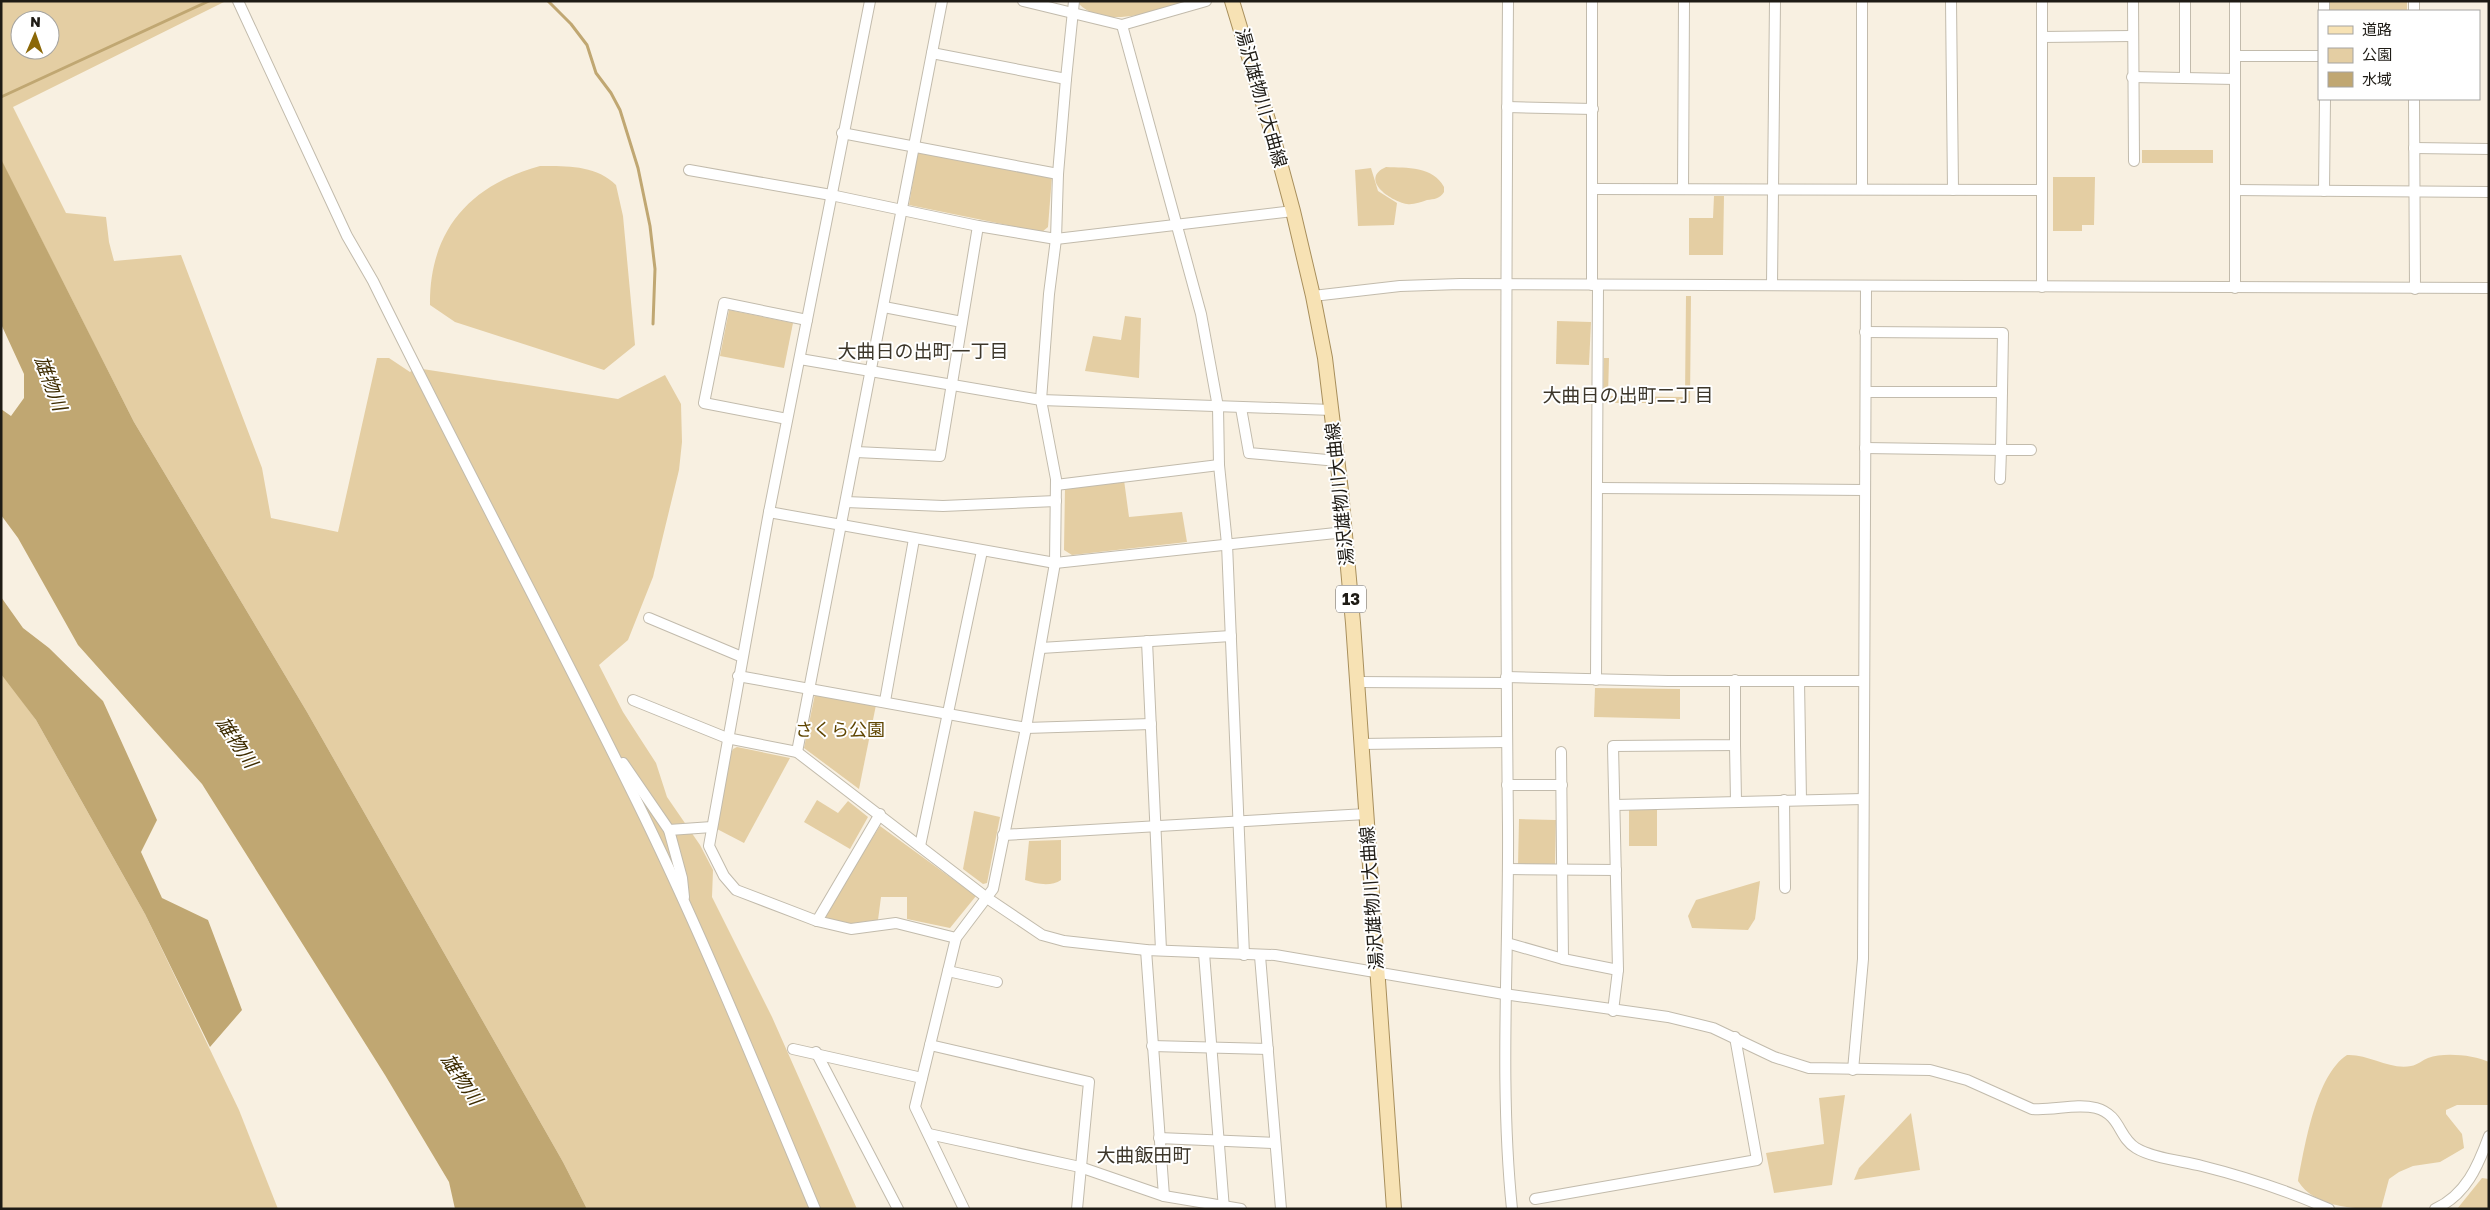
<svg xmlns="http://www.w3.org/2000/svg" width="2490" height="1210" viewBox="0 0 2490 1210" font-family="'Golos Text','Noto Sans JP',sans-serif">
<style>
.green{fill:#e4cea3;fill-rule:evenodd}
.water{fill:#c0a772}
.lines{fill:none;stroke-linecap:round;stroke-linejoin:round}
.stream{stroke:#c0a772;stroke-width:3}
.minor-casing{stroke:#c2bbac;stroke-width:12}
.major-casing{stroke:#a88f5c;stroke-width:16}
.minor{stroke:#fff;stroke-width:10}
.major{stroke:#f7e2b4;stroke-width:14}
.labels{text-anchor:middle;stroke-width:4;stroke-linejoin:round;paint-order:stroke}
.shield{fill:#fff;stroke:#625f5b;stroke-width:1}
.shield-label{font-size:16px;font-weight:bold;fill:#1e1b15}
.street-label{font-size:18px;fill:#1e1b15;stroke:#fff}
.park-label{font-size:18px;fill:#5f4500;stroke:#fff}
.neighbourhood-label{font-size:19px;fill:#3c362a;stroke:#fff}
.water-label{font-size:19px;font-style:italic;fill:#3e2c00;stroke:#fff}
</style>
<rect width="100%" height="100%" fill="#f8f0e1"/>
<g class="green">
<path d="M1,1H226L13,107L66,213L106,217L109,242L114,261L181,255L262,468L271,518L338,532L377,358H389L410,372L416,368L618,399L665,375L681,404L682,442L679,470L653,577L628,640L599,665L623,712L656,763L667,797L700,845L713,870L712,897L772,1017L857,1209H587L563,1162L307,712L134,422L1,160ZM20,20H50V50H20Z"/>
<path d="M1080,1H1193C1162,9 1105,31 1079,4Z"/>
<rect x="2328" y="1" width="79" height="10"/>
<path d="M918,150L1052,176L1048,227L1042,232L909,205Z"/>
<rect x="2142" y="150" width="71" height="13"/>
<path d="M540,166C566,166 596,165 616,185L623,216L635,345L604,370L455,322L430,305C429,231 470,185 540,166Z"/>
<path d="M1386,167C1407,168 1433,166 1444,187V192C1440,199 1434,199 1427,200C1421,202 1413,205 1407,204C1390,201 1359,179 1386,167Z"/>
<path d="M1371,168L1378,191L1397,203L1394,225L1358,226L1355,170Z"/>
<path d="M2053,177H2095L2094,225H2082V231H2053Z"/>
<path d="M1714,196H1724L1723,255H1689V218H1713Z"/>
<path d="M1686,296H1691L1690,403H1603L1604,358H1609L1608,396L1685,397Z"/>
<path d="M729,310L793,323L784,368L720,356Z"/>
<path d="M1125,316L1141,318L1139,378L1085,371L1093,336L1121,340Z"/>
<path d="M1557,321L1591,322L1589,365L1556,364Z"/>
<path d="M1124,480L1129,517L1182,512L1187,542L1072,555L1064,550L1065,487Z"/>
<path d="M1,672L36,720L145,914L239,1110L278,1209H1Z"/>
<path d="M1595,688L1680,689V719L1594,717Z"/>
<path d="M815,694L876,705L859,789L804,748Z"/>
<path d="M737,747L790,758L744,843L717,829L730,755L733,749Z"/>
<path d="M817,800L838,813L848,801L868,817L850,849L804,822Z"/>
<path d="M1657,807V846H1629V808Z"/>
<path d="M974,811L1000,817L987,883L983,884L963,869Z"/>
<path d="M1519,819L1556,820L1555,867L1518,866Z"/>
<path d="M880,826L976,896L950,928L907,919V897H881L878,920L846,924L821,918Z"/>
<path d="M1061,840V880C1051,887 1036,884 1025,880L1029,841Z"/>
<path d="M1760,881L1755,919L1748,930L1692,928L1688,916L1696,900Z"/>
<path d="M2347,1055C2369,1054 2389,1070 2411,1066C2418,1065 2422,1060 2428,1058C2444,1052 2474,1055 2489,1062L2488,1105H2457L2446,1110V1114L2462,1134L2464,1148L2440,1162L2413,1166L2399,1172L2389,1179L2381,1209C2353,1209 2314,1207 2298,1181C2305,1145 2316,1075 2347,1055Z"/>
<path d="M1845,1095L1832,1185L1774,1193L1766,1153L1824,1144L1819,1098Z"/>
<path d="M1911,1113L1920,1170L1854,1180L1859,1168Z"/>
<path d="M2482,1178L2489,1179V1209H2457Z"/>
</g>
<g class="water">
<path d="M1,159L134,422L307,712L563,1162L587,1209H455L449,1182L385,1075L202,784L78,645L18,538L1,515V409L11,416L24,398V374L1,324Z"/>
<path d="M1,597L23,628L49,648L103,701L157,820L141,852L162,898L208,920L242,1010L210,1047L145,914L36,720L1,674Z"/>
</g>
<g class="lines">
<g class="stream">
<path d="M548,1L571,24L587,45L596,73L611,93L620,110L638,168L650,226L655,269L653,324"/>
<path d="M1,97L209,1"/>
</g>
<g class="minor-casing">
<g id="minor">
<path d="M238,1L347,236L373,281C461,460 556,636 644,816C706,944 760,1077 815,1209"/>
<path d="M870,1L769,512L709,846L724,876L736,890L817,921L851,929L896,923L956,938"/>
<path d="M1023,1L1122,25L1206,1"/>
<path d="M1508,1C1506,276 1505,552 1508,827C1509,954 1499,1082 1512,1209"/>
<path d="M1592,1V285"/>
<path d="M1862,1V189"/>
<path d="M1951,1L1953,190"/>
<path d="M2133,1L2134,161"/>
<path d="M2324,1V11"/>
<path d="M2414,11V1"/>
<path d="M1122,25L1201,314L1218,407L1219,465L1227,544L1244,955"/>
<path d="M2042,37L2132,36"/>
<path d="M932,53L1066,79"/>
<path d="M2235,56H2319"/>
<path d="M2132,77L2235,79"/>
<path d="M2185,78V1"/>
<path d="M2414,99L2415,289"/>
<path d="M1507,107L1593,109"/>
<path d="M842,133L1058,174"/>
<path d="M2414,148L2489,149"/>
<path d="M689,170L831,195L978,226L1056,239L1293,211"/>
<path d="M1593,189L2042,190"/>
<path d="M1683,189L1684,1"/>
<path d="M2235,190L2489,192"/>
<path d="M2324,191L2325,99"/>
<path d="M1772,285L1775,1"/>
<path d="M2042,287V1"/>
<path d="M2235,288V1"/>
<path d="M1313,296L1400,286L1460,284L2489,288"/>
<path d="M884,307L962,322"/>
<path d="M800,359L1041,400L1332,410"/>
<path d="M1866,392H2002"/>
<path d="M1241,408L1249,453L1338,461"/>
<path d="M787,419L704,403L724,303L807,320"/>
<path d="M1865,448L2001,450L2003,333L1865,332"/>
<path d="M856,452L940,456L978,226"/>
<path d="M2000,479L2001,450H2031"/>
<path d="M1056,485L1219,465"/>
<path d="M1599,488L1864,490"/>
<path d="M846,502L943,506L1056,501"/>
<path d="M769,512L1055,563L1345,532"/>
<path d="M649,618L742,657"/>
<path d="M1147,641L1161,950"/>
<path d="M1041,648L1231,636"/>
<path d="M738,676L1026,728L1151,724"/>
<path d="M1506,677L1668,681H1863"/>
<path d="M1596,680L1598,285"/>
<path d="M1799,681L1801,800"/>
<path d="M1357,682L1506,683"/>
<path d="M633,700L727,738L797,752L987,898L1042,935L1064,941L1146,950L1275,955L1504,994L1668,1017L1713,1028L1774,1057L1809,1068L1930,1070L1967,1080L2032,1109C2053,1111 2075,1103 2096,1108C2121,1115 2118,1137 2136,1148C2152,1158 2183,1161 2202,1166C2246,1177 2288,1191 2329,1209"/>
<path d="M885,701L914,539"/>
<path d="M1361,744L1507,742"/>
<path d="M1735,745L1736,801"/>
<path d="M797,752L942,1"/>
<path d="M1561,752L1563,959"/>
<path d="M623,763L669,830L682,878L684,897"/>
<path d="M1507,785H1562"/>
<path d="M1784,800L1785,888"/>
<path d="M1615,805L1863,799"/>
<path d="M669,830L712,827"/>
<path d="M1003,835L1366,814"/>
<path d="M920,846L982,551"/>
<path d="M1508,869L1616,870"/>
<path d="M817,921L880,814"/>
<path d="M1507,943L1563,959L1618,970"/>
<path d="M1146,950L1164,1196"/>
<path d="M1204,953L1224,1209"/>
<path d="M1260,956L1281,1209"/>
<path d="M948,971L997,982"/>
<path d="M1613,1011L1618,970L1613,746L1735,745V680"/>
<path d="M930,1045L1089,1082L1077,1209"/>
<path d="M1152,1046L1268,1049"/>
<path d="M793,1049L922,1078"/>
<path d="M816,1052L898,1209"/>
<path d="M1853,1070L1863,959L1866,286"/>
<path d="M929,1134L1080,1167L1164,1196L1241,1209"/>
<path d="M1159,1138L1275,1143"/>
<path d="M1535,1199L1757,1160L1735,1037"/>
<path d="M964,1209L915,1107L956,938L993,889L1026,728L1055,563L1056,479L1041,400L1049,294L1056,239L1058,174L1066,79L1074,1"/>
<path d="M2435,1209C2466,1195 2478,1166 2489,1136"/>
</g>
</g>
<g class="major-casing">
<path id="major" d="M1232,1L1272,133L1293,211L1313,296L1325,358L1341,491L1353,623L1394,1209"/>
</g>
<use href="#minor" class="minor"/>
<use href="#major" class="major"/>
</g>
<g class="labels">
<rect class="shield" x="1336" y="585.5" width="30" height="27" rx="4"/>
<g class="shield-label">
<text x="1351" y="605">13</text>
</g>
<g class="street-label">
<text transform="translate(1261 98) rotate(74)" y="6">湯沢雄物川大曲線</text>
<text transform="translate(1340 494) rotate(-96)" y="6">湯沢雄物川大曲線</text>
<text transform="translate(1372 898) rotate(-94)" y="6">湯沢雄物川大曲線</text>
</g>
<g class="park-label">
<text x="840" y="736">さくら公園</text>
</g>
<g class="neighbourhood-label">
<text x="923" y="358">大曲日の出町一丁目</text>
<text x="1628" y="402">大曲日の出町二丁目</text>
<text x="1144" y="1162">大曲飯田町</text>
</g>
<g class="water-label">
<text transform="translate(51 383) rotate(69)" y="7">雄物川</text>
<text transform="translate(237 742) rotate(56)" y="7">雄物川</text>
<text transform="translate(462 1079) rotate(56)" y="7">雄物川</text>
</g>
</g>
<rect width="2490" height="1210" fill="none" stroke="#1e1b15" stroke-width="5"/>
<rect x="2318" y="10" width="162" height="90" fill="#ffffff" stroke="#a5a4a1"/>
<rect x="2328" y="26" width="25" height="8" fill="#f7e2b4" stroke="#a5a4a1"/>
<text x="2362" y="35" font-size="15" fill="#1e1b15">道路</text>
<rect x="2328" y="48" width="25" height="15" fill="#e4cea3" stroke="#a5a4a1"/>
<text x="2362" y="60" font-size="15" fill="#1e1b15">公園</text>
<rect x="2328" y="72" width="25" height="15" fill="#c0a772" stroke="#a5a4a1"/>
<text x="2362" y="85" font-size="15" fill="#1e1b15">水域</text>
<g transform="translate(35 35) rotate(2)"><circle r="24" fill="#ffffff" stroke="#a5a4a1"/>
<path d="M0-4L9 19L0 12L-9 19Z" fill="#8b6808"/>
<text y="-8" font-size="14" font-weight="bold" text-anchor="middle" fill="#1e1b15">N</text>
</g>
</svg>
